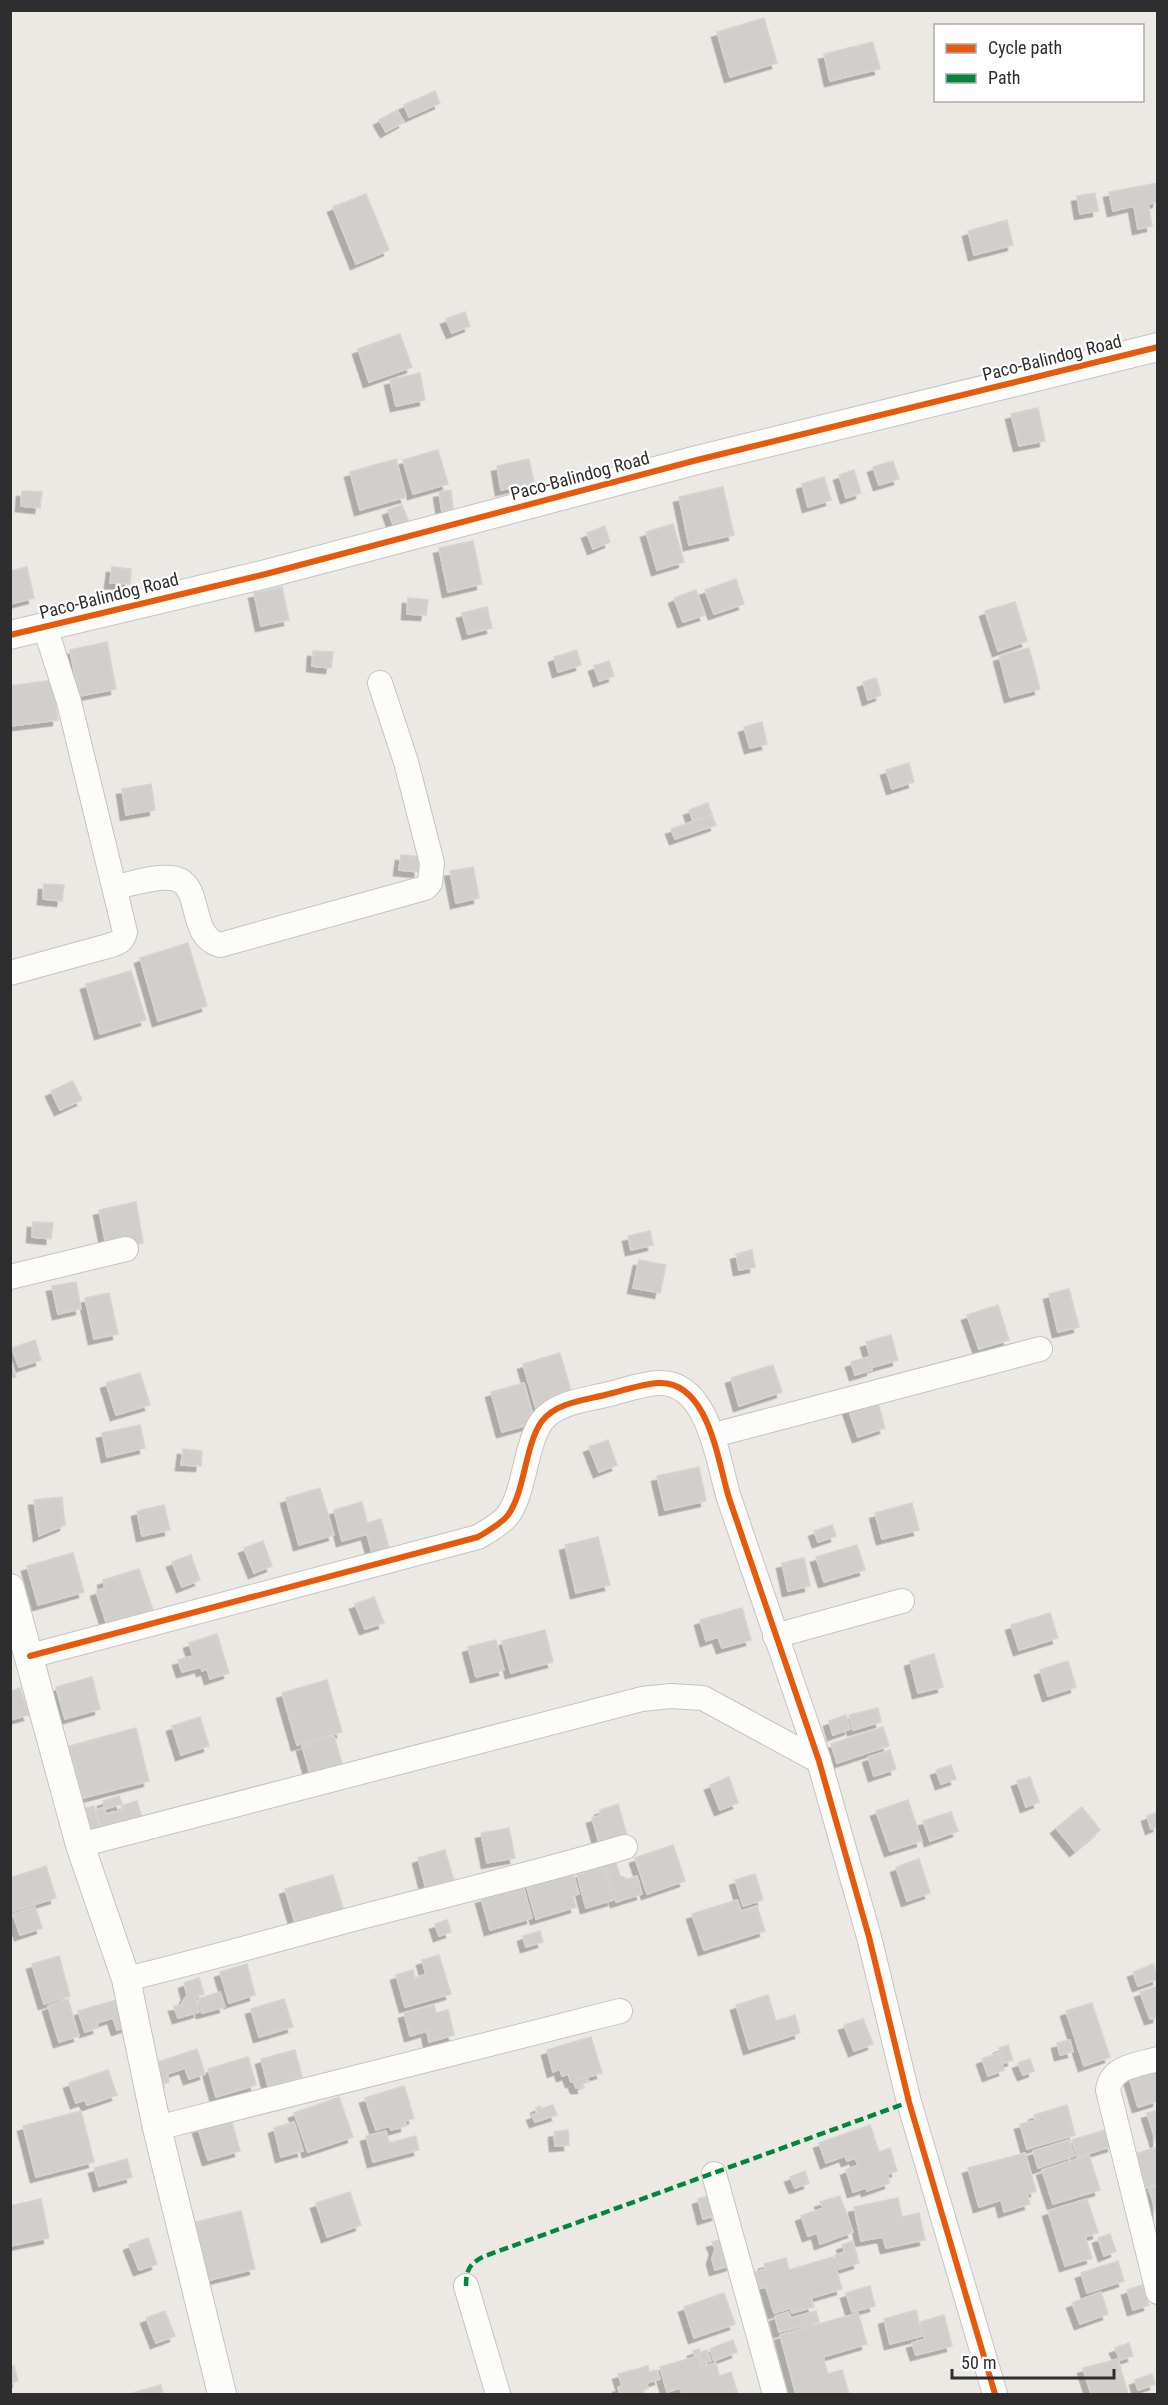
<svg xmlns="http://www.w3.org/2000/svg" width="1168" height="2405" viewBox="0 0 1168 2405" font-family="'Roboto Condensed',sans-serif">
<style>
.building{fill:#d1cecb;stroke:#d7d4d0;stroke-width:1.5;filter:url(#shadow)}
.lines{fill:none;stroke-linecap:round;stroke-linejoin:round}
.minor-casing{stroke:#c5c4c5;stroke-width:26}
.tertiary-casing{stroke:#c5c4c5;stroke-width:30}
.minor{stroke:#fcfcfb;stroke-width:24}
.tertiary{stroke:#fcfcfb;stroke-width:28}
.quiet{stroke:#00873e;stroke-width:4.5;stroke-dasharray:9 4.5;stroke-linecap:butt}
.cycleway-casing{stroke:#fff;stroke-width:10}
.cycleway{stroke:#e8590c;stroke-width:6}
.labels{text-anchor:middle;stroke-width:4.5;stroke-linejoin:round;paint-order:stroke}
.street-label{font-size:18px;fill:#2e2e2e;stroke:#fff}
</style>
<defs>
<filter id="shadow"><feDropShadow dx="-5.5" dy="5.5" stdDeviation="0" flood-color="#0004"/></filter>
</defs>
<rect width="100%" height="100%" fill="#ece8e4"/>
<g class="building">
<path d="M764,18L777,63L730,77L717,32Z"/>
<path d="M873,42L880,69L830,81L824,54Z"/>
<path d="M435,91L440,103L409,117L404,105Z"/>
<path d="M397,110L404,122L386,132L379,120Z"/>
<path d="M1158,183V202L1148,204L1152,226L1138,229L1134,206L1113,211L1109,192Z"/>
<path d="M1095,193L1098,211L1080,214L1077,196Z"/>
<path d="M366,194L389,250L356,264L333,207Z"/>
<path d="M1007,220L1013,245L974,255L968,231Z"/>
<path d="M465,312L470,326L452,333L446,319Z"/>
<path d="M400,334L412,367L369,382L358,349Z"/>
<path d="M420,373L425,400L396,406L390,380Z"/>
<path d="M1038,408L1045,441L1019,446L1011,414Z"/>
<path d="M438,450L448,484L413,494L403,460Z"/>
<path d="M396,459L406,497L360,510L350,472Z"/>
<path d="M529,459L534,483L501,490L497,466Z"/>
<path d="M893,461L899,479L879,485L873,467Z"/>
<path d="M854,470L861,493L846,498L839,475Z"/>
<path d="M824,477L831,500L808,507L802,484Z"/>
<path d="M723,487L734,535L689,545L679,497Z"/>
<path d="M451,490L453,511L442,512L439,492Z"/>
<path d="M22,491L42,492L40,508L21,506Z"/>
<path d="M402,505L409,522L394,527L388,510Z"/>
<path d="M673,524L684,562L657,570L646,532Z"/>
<path d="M605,526L610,542L593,549L587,533Z"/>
<path d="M473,541L482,584L448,592L439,548Z"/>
<path d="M27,567L34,598L10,604V571Z"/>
<path d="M112,567L131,569L130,584L110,583Z"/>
<path d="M736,579L744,604L714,614L705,590Z"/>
<path d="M282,587L289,620L261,626L254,593Z"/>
<path d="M696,590L705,615L683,622L674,598Z"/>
<path d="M408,598L428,600L426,615L407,614Z"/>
<path d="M1015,602L1027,641L998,651L985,611Z"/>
<path d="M487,607L492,628L468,634L462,613Z"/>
<path d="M107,642L116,689L79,696L70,650Z"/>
<path d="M1029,648L1040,689L1010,697L999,656Z"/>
<path d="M577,650L581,665L558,672L554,657Z"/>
<path d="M313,651L333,652L331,668L312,666Z"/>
<path d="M609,661L614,676L599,681L594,666Z"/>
<path d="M876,678L881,695L868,700L863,682Z"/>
<path d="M53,680L58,720L11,726L10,686Z"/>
<path d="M762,722L767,744L750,748L744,727Z"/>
<path d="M909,763L914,782L892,789L886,770Z"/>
<path d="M151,784L155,810L126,815L122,789Z"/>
<path d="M708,803L712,815L693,821L689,810Z"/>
<path d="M712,815L716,825L675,839L671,829Z"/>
<path d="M401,855L420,857L419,872L399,870Z"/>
<path d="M473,867L479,898L456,903L450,871Z"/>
<path d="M44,884L64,885L62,901L43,899Z"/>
<path d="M188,943L207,1006L158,1021L140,958Z"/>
<path d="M131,971L146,1020L100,1034L86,984Z"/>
<path d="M73,1081L82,1100L60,1110L51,1091Z"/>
<path d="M136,1202L143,1243L107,1250L99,1210Z"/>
<path d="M33,1222L53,1223L51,1239L32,1237Z"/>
<path d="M650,1231L653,1245L631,1250L628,1236Z"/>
<path d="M752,1250L755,1267L739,1270L736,1254Z"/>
<path d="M639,1260L666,1265L660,1293L633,1288Z"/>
<path d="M76,1282L81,1309L58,1314L52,1286Z"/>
<path d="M1069,1289L1079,1327L1058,1332L1049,1294Z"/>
<path d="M109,1293L118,1334L94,1339L85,1298Z"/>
<path d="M998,1305L1009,1340L979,1349L967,1315Z"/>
<path d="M891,1335L898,1360L873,1367L866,1342Z"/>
<path d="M35,1340L41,1360L19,1367L12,1348Z"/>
<path d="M560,1353L574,1401L537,1412L523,1364Z"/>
<path d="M868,1357L872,1370L855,1375L851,1362Z"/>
<path d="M10,1363H12L16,1377L10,1378Z"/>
<path d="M773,1365L782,1392L739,1406L731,1378Z"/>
<path d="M140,1373L150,1405L116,1415L106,1383Z"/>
<path d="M524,1383L535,1423L502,1432L491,1392Z"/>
<path d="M877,1399L885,1428L858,1437L848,1408Z"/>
<path d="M140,1425L145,1448L107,1457L102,1433Z"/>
<path d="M608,1440L617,1465L599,1472L589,1447Z"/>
<path d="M183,1449L202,1451L201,1466L181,1465Z"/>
<path d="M699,1467L706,1501L665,1510L657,1476Z"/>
<path d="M320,1488L334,1535L299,1545L286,1498Z"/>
<path d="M62,1497L65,1525L39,1536L34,1500Z"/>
<path d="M362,1502L367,1523L381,1519L391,1555L374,1560L367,1534L342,1541L334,1510Z"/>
<path d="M912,1503L919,1530L882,1539L875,1513Z"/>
<path d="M164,1505L170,1530L142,1536L137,1511Z"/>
<path d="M832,1525L836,1536L818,1542L814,1531Z"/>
<path d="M598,1537L610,1585L576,1593L565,1545Z"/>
<path d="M263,1541L272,1566L254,1573L244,1548Z"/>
<path d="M857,1545L865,1570L824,1582L816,1557Z"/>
<path d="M73,1553L84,1592L38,1605L27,1566Z"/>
<path d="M191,1555L200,1580L182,1587L172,1562Z"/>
<path d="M804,1558L810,1586L788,1591L782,1563Z"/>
<path d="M139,1569L153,1610L137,1616L110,1634L96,1591L105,1588L103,1580Z"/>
<path d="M374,1597L384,1623L365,1629L355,1604Z"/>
<path d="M742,1608L751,1640L722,1648L718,1637L706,1641L700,1620Z"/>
<path d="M1050,1613L1058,1638L1019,1650L1011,1625Z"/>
<path d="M545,1630L553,1662L511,1673L502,1641Z"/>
<path d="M217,1634L229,1673L210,1679L207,1669L202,1671L201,1667L182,1672L178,1660L193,1656L189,1643Z"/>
<path d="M496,1640L504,1670L476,1677L468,1647Z"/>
<path d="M934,1654L943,1687L918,1693L910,1661Z"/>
<path d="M1068,1661L1076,1687L1048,1696L1040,1670Z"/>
<path d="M92,1677L100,1709L65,1719L56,1687Z"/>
<path d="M327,1680L342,1732L297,1745L282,1693Z"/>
<path d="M20,1688L29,1715L10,1720V1692Z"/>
<path d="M878,1708L881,1722L853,1730L849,1715Z"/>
<path d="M846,1715L850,1729L833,1735L829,1721Z"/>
<path d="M200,1717L209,1746L181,1755L172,1726Z"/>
<path d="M883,1727L889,1746L837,1763L831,1744Z"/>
<path d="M136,1728L149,1781L83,1798L69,1746Z"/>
<path d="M334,1736L343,1767L311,1777L302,1746Z"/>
<path d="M890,1750L896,1769L874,1776L868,1757Z"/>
<path d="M951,1765L956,1779L941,1784L936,1770Z"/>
<path d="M729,1777L738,1803L720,1810L710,1785Z"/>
<path d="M1030,1777L1039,1802L1026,1807L1017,1781Z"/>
<path d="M119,1796L122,1804L105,1809L103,1801Z"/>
<path d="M908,1800L922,1841L890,1851L876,1811Z"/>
<path d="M137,1801L144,1824L103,1836L96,1810L104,1807L106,1815L123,1810L121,1806Z"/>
<path d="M618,1804L627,1835L599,1843L592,1818L601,1815L600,1810Z"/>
<path d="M94,1806L100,1829L77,1835L72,1812Z"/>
<path d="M1082,1807L1100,1830L1075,1851L1056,1828Z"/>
<path d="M951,1812L958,1831L930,1841L923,1821Z"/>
<path d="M1158,1812V1826L1151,1829L1147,1816Z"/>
<path d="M509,1828L515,1858L487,1863L481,1833Z"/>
<path d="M673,1845L685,1881L647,1894L635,1858Z"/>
<path d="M445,1850L454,1881L426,1889L418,1858Z"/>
<path d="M614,1856L620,1876L628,1879L637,1876L642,1894L616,1902L603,1859Z"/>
<path d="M919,1859L930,1893L907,1901L896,1867Z"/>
<path d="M46,1866L56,1898L10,1912V1878Z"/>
<path d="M603,1866L613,1900L586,1908L577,1874Z"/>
<path d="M572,1870L579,1894L573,1896L576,1907L536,1919L526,1884Z"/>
<path d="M755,1874L763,1900L743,1906L735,1880Z"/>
<path d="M333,1875L345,1915L297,1929L285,1889Z"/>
<path d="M523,1886L532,1918L490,1930L481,1898Z"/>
<path d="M737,1900L741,1911L757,1906L765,1931L704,1950L692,1914Z"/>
<path d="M35,1907L42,1928L20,1935L13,1914Z"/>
<path d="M447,1920L451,1932L439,1936L435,1924Z"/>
<path d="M540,1931L543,1942L526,1947L523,1936Z"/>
<path d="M439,1955L451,1994L405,2007L396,1975L413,1970L415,1978L426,1974L422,1960Z"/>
<path d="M59,1956L70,1996L44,2004L32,1964Z"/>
<path d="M247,1964L255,1995L229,2003L220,1972Z"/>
<path d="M1153,1964L1158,1979L1138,1986L1133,1972Z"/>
<path d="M199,1978L204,1994L195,1997L199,2012L178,2018L174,2006L181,2005L187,1995L184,1983Z"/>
<path d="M1158,1986V2017L1150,2019L1140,1992Z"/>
<path d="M220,1992L225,2007L202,2013L198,1999Z"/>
<path d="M768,1995L776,2021L795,2015L800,2033L749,2049L736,2005Z"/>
<path d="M124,1998L132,2025L117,2030L113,2018L97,2023L98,2028L85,2032L78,2011Z"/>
<path d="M68,1999L79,2036L59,2042L48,2006Z"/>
<path d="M284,1999L293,2027L259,2037L251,2009Z"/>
<path d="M1092,2003L1110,2057L1084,2066L1066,2011Z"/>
<path d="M434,2005L436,2013L448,2010L454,2035L429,2042L427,2031L410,2036L404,2013Z"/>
<path d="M863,2019L873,2044L854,2051L844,2025Z"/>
<path d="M591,2037L602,2073L571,2082L568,2074L562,2076L560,2069L553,2072L547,2050Z"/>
<path d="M1070,2040L1073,2052L1060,2055L1057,2043Z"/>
<path d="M1008,2045L1013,2060L1004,2063L999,2048Z"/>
<path d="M197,2049L205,2074L189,2079L185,2068L167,2074L169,2082L156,2086L151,2069L159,2066L158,2062Z"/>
<path d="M295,2050L302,2077L268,2086L261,2059Z"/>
<path d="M999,2053L1004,2070L988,2076L982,2059Z"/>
<path d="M248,2057L256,2085L216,2097L208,2069Z"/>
<path d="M1030,2059L1034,2071L1023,2075L1018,2063Z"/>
<path d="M1158,2069V2101L1138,2107L1129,2077Z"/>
<path d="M108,2070L117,2095L87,2105L85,2100L76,2103L69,2083Z"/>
<path d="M587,2077L589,2082L582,2084L583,2088H576L574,2083L577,2082L576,2080Z"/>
<path d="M404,2086L414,2118L405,2121L406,2126L391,2130L390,2126L376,2130L365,2098Z"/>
<path d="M339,2097L353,2137L308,2152L294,2113Z"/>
<path d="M553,2105L557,2115L535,2122L532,2115L538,2113L536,2108L540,2106L541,2109Z"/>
<path d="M1067,2105L1075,2135L1027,2149L1020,2124L1036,2120L1034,2115Z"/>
<path d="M1158,2110V2141L1156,2142L1147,2113Z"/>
<path d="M81,2111L94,2162L36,2177L23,2126Z"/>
<path d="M231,2119L240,2151L208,2160L198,2128Z"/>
<path d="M294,2122L303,2151L281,2157L274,2128Z"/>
<path d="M870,2125L879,2152L890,2148L897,2171L887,2174L890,2183L867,2191L866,2188L853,2192L846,2170L858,2165L855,2158L847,2161L845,2156L826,2163L819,2143Z"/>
<path d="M1108,2129L1113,2146L1077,2157L1072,2140Z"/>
<path d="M568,2130L569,2145L555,2146L554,2132Z"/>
<path d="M386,2131L389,2143L416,2136L419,2150L373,2162L366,2136Z"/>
<path d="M1069,2140L1074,2156L1038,2168L1033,2151Z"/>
<path d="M1158,2147V2184L1146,2188L1135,2154Z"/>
<path d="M1025,2153L1036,2191L1027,2194L1030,2204L1004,2212L1001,2200L979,2207L968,2168Z"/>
<path d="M1089,2155L1100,2190L1053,2204L1042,2170Z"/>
<path d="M127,2159L132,2177L99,2186L94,2168Z"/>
<path d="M805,2171L809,2183L795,2188L790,2177Z"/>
<path d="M1158,2186V2217L1149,2189Z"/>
<path d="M350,2192L361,2225L327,2237L316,2203Z"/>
<path d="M712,2195L717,2215L703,2219L698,2199Z"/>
<path d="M840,2196L853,2232L820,2244L817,2233L808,2236L801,2216L823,2208L820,2202Z"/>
<path d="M898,2198L902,2217L919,2213L925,2240L886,2248L883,2237L861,2241L854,2207Z"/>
<path d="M41,2199L49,2238L10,2246V2206Z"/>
<path d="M1087,2199L1098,2233L1085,2237L1092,2258L1065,2266L1048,2211Z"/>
<path d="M241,2211L255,2269L206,2281L192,2223Z"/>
<path d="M1110,2234L1116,2251L1104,2256L1098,2238Z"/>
<path d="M148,2238L157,2264L139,2270L129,2245Z"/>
<path d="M724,2239L732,2265L715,2270L712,2259L715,2249L712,2242Z"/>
<path d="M853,2241L859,2263L839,2269L835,2255L845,2252L842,2245Z"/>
<path d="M833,2257L842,2289L811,2298L814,2307L792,2313L791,2308L774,2313L766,2287L753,2290L749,2274L766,2269L764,2264L786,2258L789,2270Z"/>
<path d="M1118,2261L1124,2281L1087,2293L1081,2273Z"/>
<path d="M1142,2285L1149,2305L1133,2310L1127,2290Z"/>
<path d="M870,2286L875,2306L852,2312L846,2293Z"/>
<path d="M1101,2292L1108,2314L1080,2324L1072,2303Z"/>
<path d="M724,2293L735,2324L694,2338L684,2307Z"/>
<path d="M916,2310L922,2336L890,2344L884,2319Z"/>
<path d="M165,2311L175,2336L156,2343L146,2318Z"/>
<path d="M816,2311L819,2322L779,2332L775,2316L789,2312L791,2318Z"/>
<path d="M858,2313L867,2344L823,2357L828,2374L842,2370L849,2394H796L780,2335Z"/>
<path d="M944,2315L952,2346L916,2355L912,2343L925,2339L920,2322Z"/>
<path d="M733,2340L737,2352L714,2361L710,2349Z"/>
<path d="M1129,2343L1133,2356L1120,2360L1115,2348Z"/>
<path d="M699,2349L700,2352L707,2350L711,2361L702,2364L699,2355L695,2356L693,2351Z"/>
<path d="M698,2356L701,2367L716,2363L719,2376L731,2372L738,2394H682L680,2388L667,2392L660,2367Z"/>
<path d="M1118,2359L1128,2394H1091L1083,2368Z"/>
<path d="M14,2366L18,2381L10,2383V2367Z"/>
<path d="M648,2366L649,2372L657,2370L660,2379L647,2383L648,2389L643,2390L645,2394H620L618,2387L622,2386L618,2374Z"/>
<path d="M1152,2374L1155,2384L1138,2390L1135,2380Z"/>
<path d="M161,2385L163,2394H129Z"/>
</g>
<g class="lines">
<g class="minor-casing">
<g id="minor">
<path d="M115,887C132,884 154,876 171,878C205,881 186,936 220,945L425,888L430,883L432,863L406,762L380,683"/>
<path d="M10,973L108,946C117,943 123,942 125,932L69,702L45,627"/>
<path d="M10,1277L126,1249"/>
<path d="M714,1435L1040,1349"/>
<path d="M775,1636L902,1601"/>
<path d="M30,1656L478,1537C488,1531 501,1524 508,1515C525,1492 525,1444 542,1421C556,1403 584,1400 605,1395C622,1391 641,1384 658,1383C709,1380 718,1463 729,1498L819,1761L869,1937L909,2102L995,2394"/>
<path d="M80,1845L642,1699L671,1696L703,1698L819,1761"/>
<path d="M126,1979C205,1960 282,1938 361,1917C449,1894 537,1873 625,1847"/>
<path d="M1158,2059C1138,2065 1111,2066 1108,2090L1158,2292"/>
<path d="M157,2128L620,2011"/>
<path d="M714,2174L775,2394"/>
<path d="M466,2286L498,2394"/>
</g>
</g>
<g class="tertiary-casing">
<g id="tertiary">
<path d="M10,635L266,574L697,460L1158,347"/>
<path d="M10,1588L80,1845L126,1979L157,2128L222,2394"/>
</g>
</g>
<use href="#minor" class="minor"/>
<use href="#tertiary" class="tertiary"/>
<path class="quiet" d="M466,2286C466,2269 470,2263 485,2256L909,2102"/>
<g class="cycleway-casing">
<g id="cycleway">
<path d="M10,635L266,574L697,460L1158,347"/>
<path d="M30,1656L478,1537C488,1531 501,1524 508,1515C525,1492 525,1444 542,1421C556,1403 584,1400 605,1395C622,1391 641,1384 658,1383C709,1380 718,1463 729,1498L819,1761L869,1937L909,2102L995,2394"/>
</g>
</g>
<use href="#cycleway" class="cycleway"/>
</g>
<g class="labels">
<g class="street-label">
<text transform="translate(1052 358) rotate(-14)" y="6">Paco-Balindog Road</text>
<text transform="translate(580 476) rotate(-15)" y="6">Paco-Balindog Road</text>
<text transform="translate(109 596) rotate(-14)" y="6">Paco-Balindog Road</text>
</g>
</g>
<rect width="1168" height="2405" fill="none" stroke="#2e2e2e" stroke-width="24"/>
<rect x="934" y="24" width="210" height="78" fill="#ffffff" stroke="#ababab" stroke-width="1.5"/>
<rect x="946" y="44" width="30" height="9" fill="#e8590c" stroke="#ababab" stroke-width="1.5"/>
<text x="988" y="54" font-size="18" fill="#2e2e2e">Cycle path</text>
<rect x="946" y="74" width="30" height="9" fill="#00873e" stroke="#ababab" stroke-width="1.5"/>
<text x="988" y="84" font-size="18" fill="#2e2e2e">Path</text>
<path d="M952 2369v9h162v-9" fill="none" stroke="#2e2e2e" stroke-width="3"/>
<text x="961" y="2369" font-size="18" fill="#2e2e2e" stroke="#ffffff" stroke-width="4.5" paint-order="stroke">50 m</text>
</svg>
